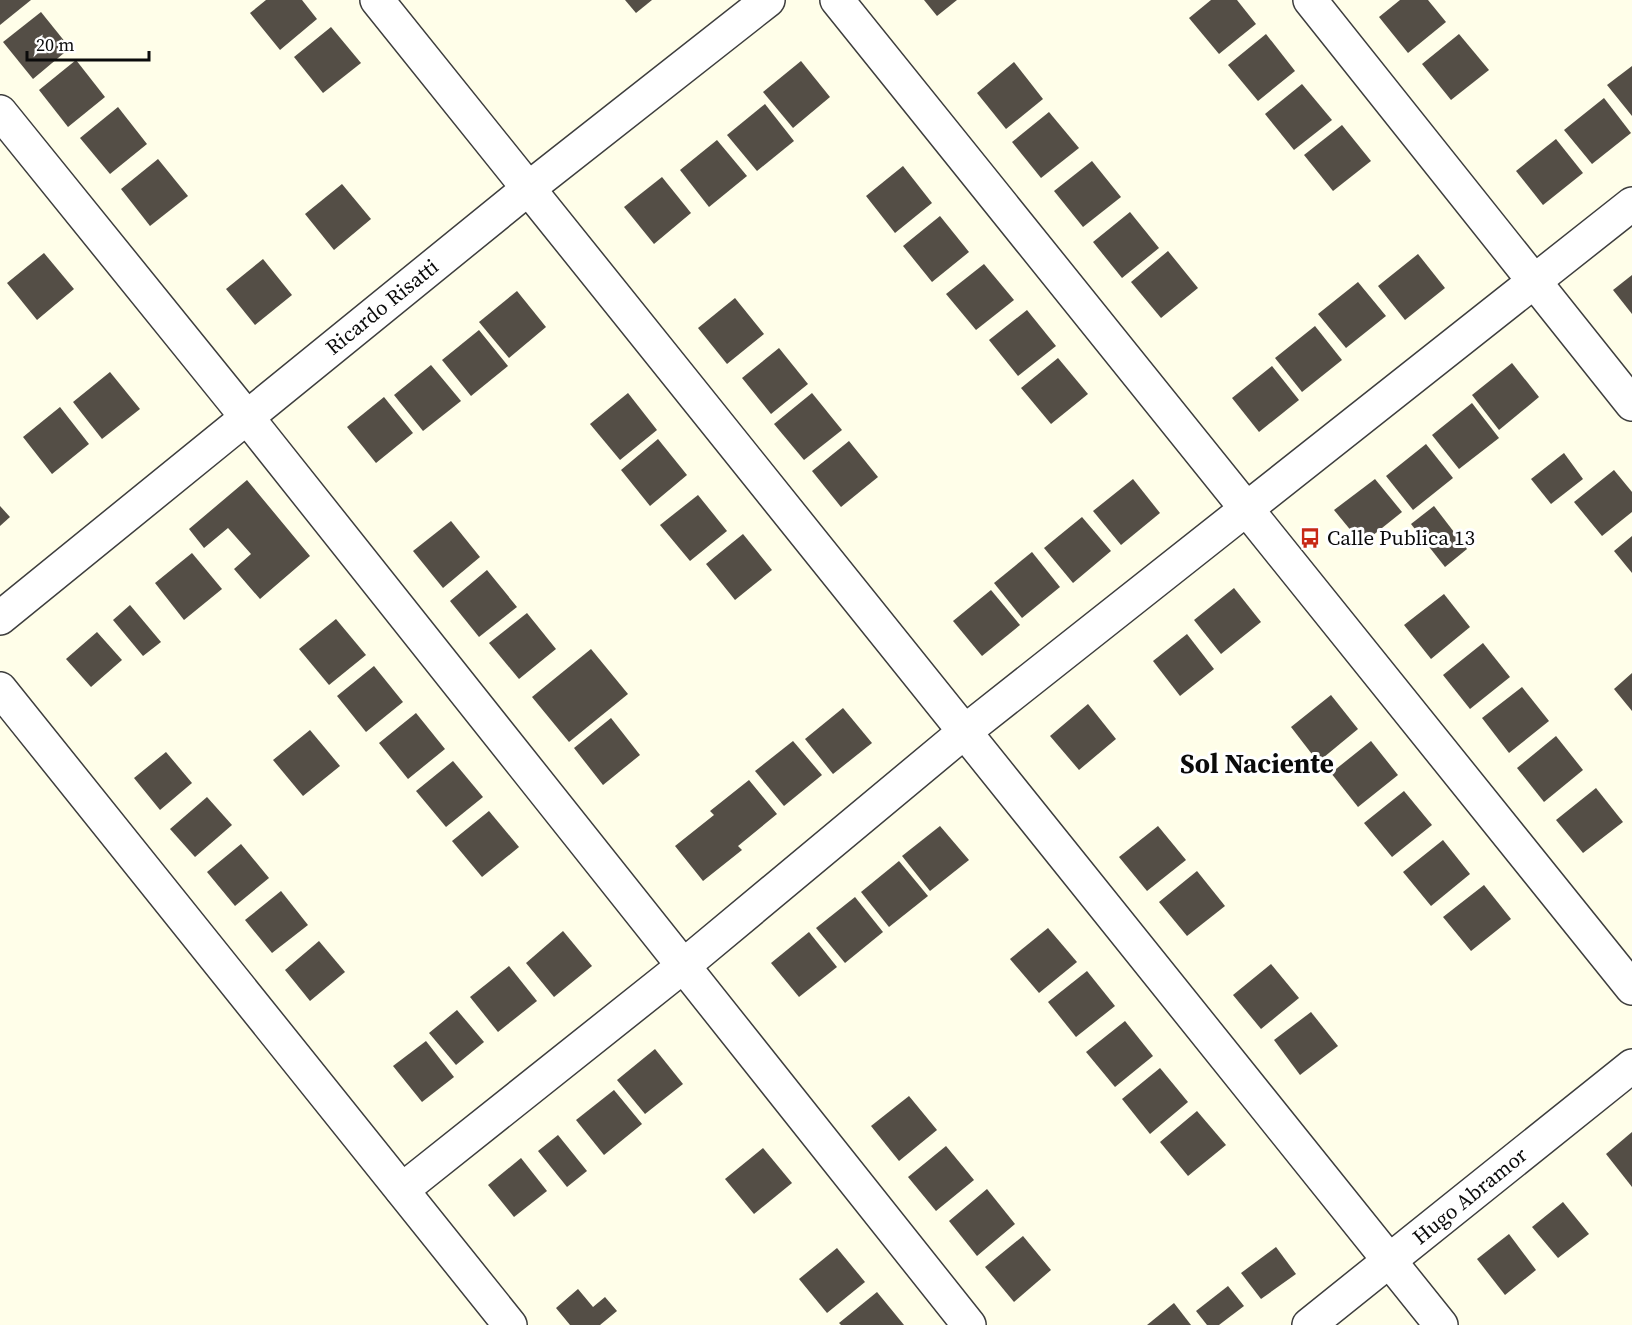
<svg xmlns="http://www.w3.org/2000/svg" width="1632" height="1325" viewBox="0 0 1632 1325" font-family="'Source Serif 4',serif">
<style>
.building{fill:#544e46}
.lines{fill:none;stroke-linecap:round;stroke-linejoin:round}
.street-casing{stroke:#3e3e3e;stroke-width:36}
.street{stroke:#fff;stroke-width:33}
.labels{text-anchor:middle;stroke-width:6;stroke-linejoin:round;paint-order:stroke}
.street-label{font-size:21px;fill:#0b0b0b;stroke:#fff}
.poi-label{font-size:21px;fill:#0b0b0b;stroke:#fff;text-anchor:start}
.district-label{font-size:27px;font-weight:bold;fill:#0b0b0b;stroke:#fff}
</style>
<rect width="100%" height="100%" fill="#fffee9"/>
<g class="building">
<path d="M0,0H31L0,25Z"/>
<path d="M266,0H302L317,19L280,50L250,13Z"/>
<path d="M625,0H652L636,13Z"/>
<path d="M924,0H957L937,16Z"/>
<path d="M1211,0H1237L1256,24L1219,54L1189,18Z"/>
<path d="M1400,0H1428L1446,22L1408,53L1379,17Z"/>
<path d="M41,12L70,48L33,79L3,42Z"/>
<path d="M331,27L361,63L323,93L294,57Z"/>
<path d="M1266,34L1295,71L1258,101L1228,65Z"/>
<path d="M1459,34L1489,70L1451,100L1422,64Z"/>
<path d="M76,60L105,97L68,127L39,90Z"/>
<path d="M801,61L830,97L793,128L763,92Z"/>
<path d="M1014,62L1043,99L1006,129L977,93Z"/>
<path d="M1632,66V116L1607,85Z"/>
<path d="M1302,84L1332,120L1294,150L1265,114Z"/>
<path d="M1604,98L1631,133L1592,164L1564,130Z"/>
<path d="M765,104L794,141L757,171L727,135Z"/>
<path d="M118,107L147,144L110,174L80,138Z"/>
<path d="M1049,112L1079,148L1041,178L1012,142Z"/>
<path d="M1342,125L1371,161L1333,191L1304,155Z"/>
<path d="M1556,139L1583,173L1543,205L1516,171Z"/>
<path d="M717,140L747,176L709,207L680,170Z"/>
<path d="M158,159L188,196L150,226L121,189Z"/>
<path d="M1092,161L1121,197L1083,227L1054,191Z"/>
<path d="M903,166L932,203L895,233L866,196Z"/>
<path d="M662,177L691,213L654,244L624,207Z"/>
<path d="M342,184L371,219L334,250L305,214Z"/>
<path d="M1130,212L1159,248L1122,278L1093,242Z"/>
<path d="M940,216L969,252L932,282L903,246Z"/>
<path d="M1168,251L1198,288L1161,318L1131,282Z"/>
<path d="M44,253L74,289L37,320L7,283Z"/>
<path d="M1418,254L1445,288L1405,320L1378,286Z"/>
<path d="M263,259L292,295L255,325L226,289Z"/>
<path d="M984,264L1014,300L976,330L946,294Z"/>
<path d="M1632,275V314L1613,290Z"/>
<path d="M1358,282L1386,316L1346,348L1318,314Z"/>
<path d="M517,291L546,327L509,358L479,322Z"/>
<path d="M735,298L764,334L727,364L698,328Z"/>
<path d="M1027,310L1056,346L1018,376L989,340Z"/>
<path d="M1315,326L1342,360L1302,392L1275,358Z"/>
<path d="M479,330L508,366L471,396L442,360Z"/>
<path d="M779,348L808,384L771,414L742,378Z"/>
<path d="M1058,358L1088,394L1051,424L1021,388Z"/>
<path d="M1512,363L1539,397L1499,430L1472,395Z"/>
<path d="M431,365L461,401L423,431L394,395Z"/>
<path d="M1272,366L1299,400L1259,432L1232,398Z"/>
<path d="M110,372L140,409L102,439L73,402Z"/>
<path d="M628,393L657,430L620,460L590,424Z"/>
<path d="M812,393L842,430L804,460L774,424Z"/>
<path d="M384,397L413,433L376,463L347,427Z"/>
<path d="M1472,403L1499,438L1459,469L1432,435Z"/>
<path d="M60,407L89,444L52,474L23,437Z"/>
<path d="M658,439L687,475L650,506L621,470Z"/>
<path d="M849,441L878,477L841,507L812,471Z"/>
<path d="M1426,444L1453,478L1413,510L1386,476Z"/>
<path d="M1564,453L1583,479L1551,504L1531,479Z"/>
<path d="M1614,470L1632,492V512L1602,536L1574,502Z"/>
<path d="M1133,479L1160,513L1121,545L1093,511Z"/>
<path d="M1375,479L1402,512L1362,544L1334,510Z"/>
<path d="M247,480L310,556L260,599L234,569L251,554L228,528L204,548L189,529Z"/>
<path d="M698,495L727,531L690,561L660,525Z"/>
<path d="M0,506L10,517L0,526Z"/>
<path d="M1434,506L1467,549L1445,567L1411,524Z"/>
<path d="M1082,517L1111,551L1073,583L1044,548Z"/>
<path d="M451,521L480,557L443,588L413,551Z"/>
<path d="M743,534L772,570L735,600L706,564Z"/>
<path d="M1632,536V573L1614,551Z"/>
<path d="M1032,552L1060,587L1022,618L994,583Z"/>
<path d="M192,553L222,589L184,620L155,583Z"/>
<path d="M487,570L517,607L479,637L450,601Z"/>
<path d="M1234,588L1261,622L1221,654L1194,620Z"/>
<path d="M991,590L1020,625L982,656L953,621Z"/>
<path d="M1444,594L1470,627L1431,659L1404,625Z"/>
<path d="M130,605L161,642L143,656L113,620Z"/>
<path d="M527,613L556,649L519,679L489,643Z"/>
<path d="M336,619L366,655L329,685L299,649Z"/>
<path d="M97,632L122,660L91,687L66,659Z"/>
<path d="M1187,634L1214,669L1180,696L1153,661Z"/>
<path d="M1483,643L1510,677L1470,709L1443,675Z"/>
<path d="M591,649L628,694L569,742L532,697Z"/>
<path d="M374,666L403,702L366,732L337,696Z"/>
<path d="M1632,673V711L1614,689Z"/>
<path d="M1522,687L1549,721L1509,753L1482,718Z"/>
<path d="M1331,695L1358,729L1318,762L1291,727Z"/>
<path d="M1088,704L1116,739L1079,770L1050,736Z"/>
<path d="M843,708L872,743L833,774L805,739Z"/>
<path d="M416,713L445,749L408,779L379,743Z"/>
<path d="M611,718L640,755L603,785L574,748Z"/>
<path d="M310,730L340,766L303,796L273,760Z"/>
<path d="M1556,736L1583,770L1544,802L1517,768Z"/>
<path d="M793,741L822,775L784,806L755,771Z"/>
<path d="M1371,741L1398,775L1358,807L1331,773Z"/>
<path d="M166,752L192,783L160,810L134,778Z"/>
<path d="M453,761L483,797L446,827L416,791Z"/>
<path d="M749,780L777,814L738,846L742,850L703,881L675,846L714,815L710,811Z"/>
<path d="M1596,788L1623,822L1583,853L1556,820Z"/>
<path d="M1404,791L1432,825L1392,857L1364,823Z"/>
<path d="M207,797L232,825L195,857L170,829Z"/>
<path d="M489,811L519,847L482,877L452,841Z"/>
<path d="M940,826L969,860L930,891L902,856Z"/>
<path d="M1158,826L1186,860L1147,891L1119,857Z"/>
<path d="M1443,840L1470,874L1431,906L1403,872Z"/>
<path d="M241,844L269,878L235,906L207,872Z"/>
<path d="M899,861L928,896L889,927L861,892Z"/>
<path d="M1197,871L1225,906L1187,936L1159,902Z"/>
<path d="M1484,885L1511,919L1471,951L1443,917Z"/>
<path d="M281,891L308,925L272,953L245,920Z"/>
<path d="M855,897L883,932L845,963L816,928Z"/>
<path d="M1048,928L1077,962L1039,993L1010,959Z"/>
<path d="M563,931L592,966L554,997L526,963Z"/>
<path d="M809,932L837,967L799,997L771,963Z"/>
<path d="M319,941L345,972L310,1001L285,970Z"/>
<path d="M1271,964L1299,998L1261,1029L1233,995Z"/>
<path d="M509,966L537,1001L498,1032L470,997Z"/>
<path d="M1087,971L1115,1006L1076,1037L1048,1002Z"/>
<path d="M457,1010L484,1042L456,1065L429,1033Z"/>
<path d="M1311,1012L1338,1046L1300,1075L1274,1040Z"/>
<path d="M1125,1021L1153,1056L1115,1087L1086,1052Z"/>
<path d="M426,1041L454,1077L422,1102L393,1066Z"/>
<path d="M655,1049L683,1084L645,1114L617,1080Z"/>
<path d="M1160,1068L1188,1102L1150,1134L1122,1099Z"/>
<path d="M614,1090L642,1124L604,1155L576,1120Z"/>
<path d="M909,1096L937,1130L899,1161L871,1126Z"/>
<path d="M1197,1111L1226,1145L1188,1176L1160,1142Z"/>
<path d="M1632,1132V1187L1606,1154Z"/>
<path d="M558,1135L587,1171L567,1187L538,1151Z"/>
<path d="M946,1146L974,1180L936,1211L908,1177Z"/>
<path d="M763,1148L792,1183L754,1214L725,1179Z"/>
<path d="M521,1158L547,1191L514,1217L488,1185Z"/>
<path d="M987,1189L1015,1224L977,1256L949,1221Z"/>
<path d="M1563,1202L1589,1234L1558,1258L1532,1227Z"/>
<path d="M1509,1234L1536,1270L1505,1295L1477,1259Z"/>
<path d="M1023,1236L1051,1270L1014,1302L985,1267Z"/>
<path d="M1276,1247L1296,1274L1261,1299L1241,1273Z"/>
<path d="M837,1248L865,1282L827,1313L799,1279Z"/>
<path d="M1228,1286L1244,1306L1219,1325H1207L1196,1311Z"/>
<path d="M578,1289L593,1307L605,1297L617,1311L600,1325H570L556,1308Z"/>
<path d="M877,1292L904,1325H841L839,1323Z"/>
<path d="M1174,1303L1191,1325H1147Z"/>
</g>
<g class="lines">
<g class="street-casing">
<g id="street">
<path d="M377,0L1441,1325"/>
<path d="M837,0L1632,988"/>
<path d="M1310,0L1632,404"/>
<path d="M0,112L246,416L969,1325"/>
<path d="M0,618L529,188L768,0"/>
<path d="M0,689L510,1325"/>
<path d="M402,1190L682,967L963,733L1632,204"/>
<path d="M1309,1325L1632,1066"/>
</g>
</g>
<use href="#street" class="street"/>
</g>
<defs>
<g id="bus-bare" transform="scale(1.62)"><path d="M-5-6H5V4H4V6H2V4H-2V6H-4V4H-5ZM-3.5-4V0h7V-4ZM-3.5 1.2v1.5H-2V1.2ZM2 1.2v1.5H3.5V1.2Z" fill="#c72817" stroke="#fff" stroke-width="2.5" paint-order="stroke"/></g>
</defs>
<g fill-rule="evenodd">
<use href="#bus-bare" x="1310" y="538"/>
</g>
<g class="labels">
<g class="street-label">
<text transform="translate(382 307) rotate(-39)" y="7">Ricardo Risatti</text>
<text transform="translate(1470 1196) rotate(-39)" y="7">Hugo Abramor</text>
</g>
<g class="poi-label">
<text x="1327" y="545">Calle Publica 13</text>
</g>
<g class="district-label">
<text x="1257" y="773">Sol Naciente</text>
</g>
</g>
<path d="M27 51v9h122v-9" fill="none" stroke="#0b0b0b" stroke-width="3"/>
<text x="36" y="51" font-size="18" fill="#0b0b0b" stroke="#ffffff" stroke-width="4.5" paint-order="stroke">20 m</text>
</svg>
